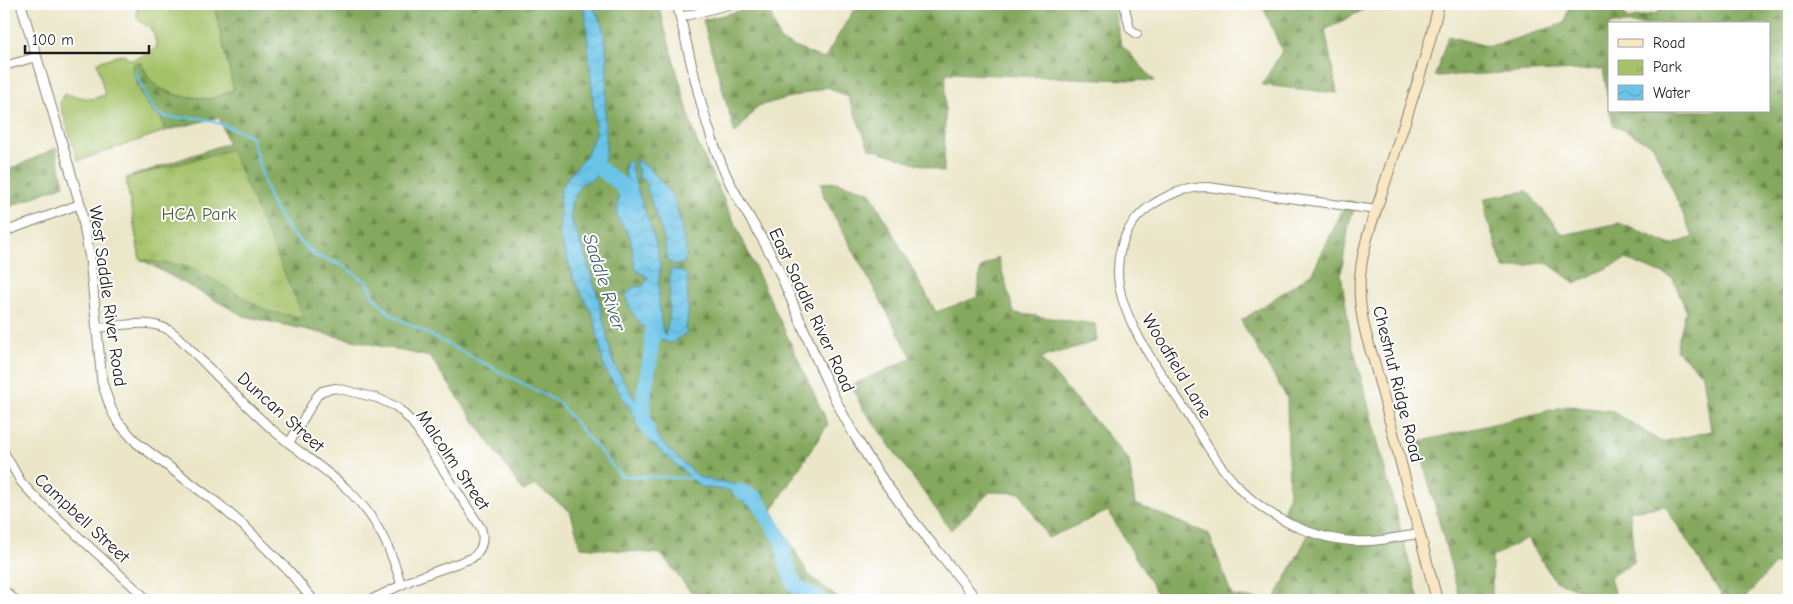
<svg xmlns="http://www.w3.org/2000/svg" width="1793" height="604" viewBox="0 0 1793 604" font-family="'Comic Neue',sans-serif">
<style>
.grass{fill:#a5c269;stroke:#606f42}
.forest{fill:url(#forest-firs);stroke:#50623c}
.park{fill:url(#park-tufts);stroke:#606f42}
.water{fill:url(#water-waves);stroke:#447082}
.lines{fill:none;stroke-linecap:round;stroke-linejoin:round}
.stream{stroke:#6bc4e8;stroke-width:2.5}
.river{stroke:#6bc4e8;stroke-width:15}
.minor-casing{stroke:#848172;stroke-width:10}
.tertiary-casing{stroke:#848172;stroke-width:11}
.secondary-casing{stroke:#848172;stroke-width:12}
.minor{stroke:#fff;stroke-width:8}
.tertiary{stroke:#fff;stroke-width:9}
.secondary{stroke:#f9e7c3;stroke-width:10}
.labels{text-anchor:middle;stroke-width:4;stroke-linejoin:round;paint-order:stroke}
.park-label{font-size:18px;fill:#535e3b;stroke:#fff}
.street-label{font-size:18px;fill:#1c1c1c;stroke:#fff}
.water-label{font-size:19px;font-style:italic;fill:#3c5f6e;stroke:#fff}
</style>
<defs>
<pattern id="forest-firs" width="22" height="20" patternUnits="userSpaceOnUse" patternTransform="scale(1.25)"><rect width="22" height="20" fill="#84a85d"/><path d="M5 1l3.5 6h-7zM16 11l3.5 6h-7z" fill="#6b884c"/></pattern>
<pattern id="park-tufts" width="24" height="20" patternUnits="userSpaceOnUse" patternTransform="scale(1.25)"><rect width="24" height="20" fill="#a5c269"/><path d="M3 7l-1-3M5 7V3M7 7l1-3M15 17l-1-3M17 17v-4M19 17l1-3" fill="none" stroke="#8da65a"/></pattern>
<pattern id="water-waves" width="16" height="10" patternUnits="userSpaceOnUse" patternTransform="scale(1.25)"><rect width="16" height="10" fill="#6bc4e8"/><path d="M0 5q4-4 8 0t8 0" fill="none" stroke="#5ca8c6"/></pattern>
</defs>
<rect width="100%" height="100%" fill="#fff"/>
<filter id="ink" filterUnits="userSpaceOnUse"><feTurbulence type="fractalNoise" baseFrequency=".02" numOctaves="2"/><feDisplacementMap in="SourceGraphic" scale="10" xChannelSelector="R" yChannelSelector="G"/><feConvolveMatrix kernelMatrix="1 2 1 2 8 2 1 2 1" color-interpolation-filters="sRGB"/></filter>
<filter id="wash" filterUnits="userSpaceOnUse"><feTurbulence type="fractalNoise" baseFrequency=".0096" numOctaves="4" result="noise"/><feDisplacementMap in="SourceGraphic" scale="20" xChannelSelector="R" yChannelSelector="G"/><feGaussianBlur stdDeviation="1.12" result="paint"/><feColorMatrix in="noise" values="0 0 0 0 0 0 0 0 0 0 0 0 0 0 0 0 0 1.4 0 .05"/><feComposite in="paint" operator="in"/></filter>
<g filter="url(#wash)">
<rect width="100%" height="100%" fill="#ebe6c8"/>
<path class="grass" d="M137,4H214L234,90L211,99L179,96L159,88L148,77L141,63L152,112L161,117L165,131L78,161L60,104L64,94L91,99L105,95L97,62L124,54L127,58L133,60L145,55L157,47L153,32L148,26L140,22L137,17Z"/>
<g class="forest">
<path d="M214,4H658L696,140L828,424L772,510L808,574L840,600H697L661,554L581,547L570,511L535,485L523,491L430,357L244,316L140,259L126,178L228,143L219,117L165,131L161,117C143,106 138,85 132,66L135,63H141L148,77L159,88L179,96L211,99L234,90Z"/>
<path d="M767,4L780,41L824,59L856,6L860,4H1113L1121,44L1155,81L946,73L944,172L869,148L848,97L828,87L758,106L735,134L703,20Z"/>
<path d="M1262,4H1374L1325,30L1337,93L1262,85L1282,51Z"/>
<path d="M1569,4H1619L1627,19L1658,13L1660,4H1789V570L1776,563L1743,600H1721V594L1665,506L1630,511L1634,562L1610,577L1616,600H1595L1594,595L1555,581L1527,538L1492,557V600H1460L1418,442L1568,406L1613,411L1661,442L1711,431L1703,375L1676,350L1686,310L1673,278L1626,259L1575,283L1546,262L1504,269L1485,213V198L1527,191L1563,235L1619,223L1672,245L1693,237L1653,145L1613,125L1610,111H1769V24H1609V105L1603,69L1435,76L1448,36L1490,47L1565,23Z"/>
<path d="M56,148L64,185L4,209V172Z"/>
<path d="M836,182L870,192L936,312L978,297L980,269L998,257L1014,313L1095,324L1097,341L1040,358L1129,460L1135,504L1209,534L1232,596L1268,600H1161L1108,511L1048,538L1021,493L990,492L951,530L861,406L852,385L912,358L824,197L821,183Z"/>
<path d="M1347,201L1356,203L1349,224L1341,274L1351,339L1419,600H1274L1312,528L1283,513L1289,494L1287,398L1241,321L1312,273Z"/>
</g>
<path class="park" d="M231,150L304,318L267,311L191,267L140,259L126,178Z"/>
<g class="water">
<path d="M580,4H591C614,36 606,79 605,116C605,128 608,150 604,161C600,174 594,180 581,184L571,204V219L584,252L599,300L613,363L657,436L669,450L699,477L748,487L758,496L753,509L731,491L701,487L651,442L604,368L594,317L575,282L560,238V191L567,178L586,156L596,132L585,11Z"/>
<path d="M629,160L631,162C636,198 656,229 660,265C661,271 659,274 659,280C658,291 660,328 665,336L669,318L670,270L672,268L688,275C685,293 692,312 685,328L687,332L672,343C650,340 629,315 626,294L635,286L638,287L643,286L648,277L637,271L635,266L630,236L618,219L617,212L619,192L622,182L626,177V173L624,171L627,162Z"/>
<path d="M635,160L647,166L670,192L677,209L687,254L683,264L675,265L668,261L663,235L646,187L649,185L644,180L640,179Z"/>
</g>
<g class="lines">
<path class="stream" d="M135,70C139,80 148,105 156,112C169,122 184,116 198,118C216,121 234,129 251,136L270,201L290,232L316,256L342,265L368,283L375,299L392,315L558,402L621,476L693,478"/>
<g class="river">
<path d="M597,153L595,165L620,184L632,201"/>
<path d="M648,430C636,413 649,373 651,353C652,340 652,327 652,314"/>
<path d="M740,491L757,499L783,543L787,566L795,585L820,600"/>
</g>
</g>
</g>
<g filter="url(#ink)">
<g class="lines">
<g class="minor-casing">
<g id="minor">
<path d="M1124,4L1130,29L1137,34"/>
<path d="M681,17L732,4"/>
<path d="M4,66L36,57"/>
<path d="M1377,210L1208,187C1185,187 1163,196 1145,210C1123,228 1115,257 1119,285C1126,327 1163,376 1186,411C1201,435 1214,460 1233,481C1248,499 1268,513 1290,524C1314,535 1343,543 1371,541C1387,540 1403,536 1419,534"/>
<path d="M4,232L80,204"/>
<path d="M97,328C123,326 154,316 176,335C209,367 240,401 274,431C298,452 325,468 348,490C376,516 391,548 401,584"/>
<path d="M289,443L317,396L322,391L336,388L377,398L397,407L412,422L481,528C485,541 482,550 472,558L414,579L370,600"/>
<path d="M4,452L21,482L34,496L148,600"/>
<path d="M4,590L15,600"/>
</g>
</g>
<g class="tertiary-casing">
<g id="tertiary">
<path d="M21,4L80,204L90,259L102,382L111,409L118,422L137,443L217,503L244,526L290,572L313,600"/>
<path d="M677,4C691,59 701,116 723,168C738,204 763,235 779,271C805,330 827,391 861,446C894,501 938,550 977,600"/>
</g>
</g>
<g class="secondary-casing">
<path id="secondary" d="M1437,600L1374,361C1365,334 1358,307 1360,278C1362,246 1374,217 1384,186C1403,126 1425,66 1439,4"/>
</g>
<use href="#minor" class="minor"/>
<use href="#tertiary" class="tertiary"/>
<use href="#secondary" class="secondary"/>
</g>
</g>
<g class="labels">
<g class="park-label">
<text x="199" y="220">HCA Park</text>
</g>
<g class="street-label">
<text transform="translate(108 296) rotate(82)" y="6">West Saddle River Road</text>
<text transform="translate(812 310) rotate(65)" y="6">East Saddle River Road</text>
<text transform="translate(1177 366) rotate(59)" y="6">Woodfield Lane</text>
<text transform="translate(1398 384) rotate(76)" y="6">Chestnut Ridge Road</text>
<text transform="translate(281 412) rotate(42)" y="6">Duncan Street</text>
<text transform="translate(453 460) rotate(56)" y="6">Malcolm Street</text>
<text transform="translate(82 518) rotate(43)" y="6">Campbell Street</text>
</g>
<g class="water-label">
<text transform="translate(605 282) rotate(72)" y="7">Saddle River</text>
</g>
</g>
<rect width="1793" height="604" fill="none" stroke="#fff" stroke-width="20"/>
<rect x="1608" y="22" width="162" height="90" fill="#ffffff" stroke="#a4a4a4"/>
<rect x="1618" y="39" width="25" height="8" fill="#f9e7c3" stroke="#a4a4a4"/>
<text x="1653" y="48" font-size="15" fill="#1c1c1c">Road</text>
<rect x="1618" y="60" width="25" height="15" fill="url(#park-tufts)" stroke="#a4a4a4"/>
<text x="1653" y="72" font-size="15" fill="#1c1c1c">Park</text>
<rect x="1618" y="85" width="25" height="15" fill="url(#water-waves)" stroke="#a4a4a4"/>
<text x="1653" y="98" font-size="15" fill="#1c1c1c">Water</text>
<path d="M25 45v8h124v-8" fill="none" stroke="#1c1c1c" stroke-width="2.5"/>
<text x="32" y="45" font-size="15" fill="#1c1c1c" stroke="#ffffff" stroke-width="4" paint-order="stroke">100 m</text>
</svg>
